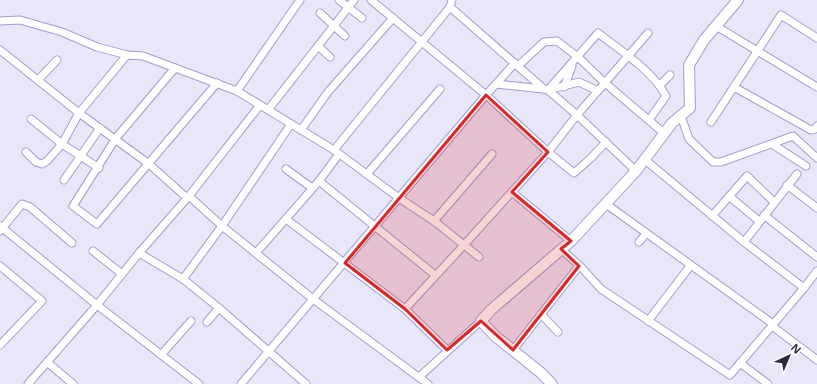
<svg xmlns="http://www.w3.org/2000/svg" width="817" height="384" viewBox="0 0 817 384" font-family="'Open Sans',sans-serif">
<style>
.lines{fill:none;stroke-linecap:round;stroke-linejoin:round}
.street-casing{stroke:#a29dcb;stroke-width:9}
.secondary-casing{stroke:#a29dcb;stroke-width:12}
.street{stroke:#fff;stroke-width:7}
.secondary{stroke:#fff;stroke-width:10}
.marked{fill:#d62828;fill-opacity:0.2;stroke:#d62828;stroke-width:3;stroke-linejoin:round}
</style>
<rect width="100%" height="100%" fill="#e8e7fa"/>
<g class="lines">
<g class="street-casing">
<g id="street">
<path d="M339,0L362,18"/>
<path d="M450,7L544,89L548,90L577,115L636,171"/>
<path d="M320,13L345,36"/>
<path d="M0,21L20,20L62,32L97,47L127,55L143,56L237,91L300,0"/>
<path d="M716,26L817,87"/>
<path d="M318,46L330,57"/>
<path d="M0,50L79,113L149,164L187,198"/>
<path d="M518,66L544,42L557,41L578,57L605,83L665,134"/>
<path d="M175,68L116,138L73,206L97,224L217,83"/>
<path d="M38,80L57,60"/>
<path d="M496,84L543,89"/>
<path d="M660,85L670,75"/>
<path d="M564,87L572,66"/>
<path d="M734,87L811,130L815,129L817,126"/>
<path d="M548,90L598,33C620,50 653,71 666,96L649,120"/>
<path d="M548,90L579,82L598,91"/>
<path d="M237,91L334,150L399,198L434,221L464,245L548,152L486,95L515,63"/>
<path d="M268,110L354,0"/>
<path d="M681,116L689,139L713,162H721L793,136L817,158"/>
<path d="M711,122L781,15L817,38"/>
<path d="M301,130L328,92L393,18"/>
<path d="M606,142L591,158L574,173L548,152L577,115L648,33"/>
<path d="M772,144L806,166"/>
<path d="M334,150L450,7L452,0"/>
<path d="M26,152L36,162L42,164L47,161L62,144L31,119"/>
<path d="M99,168L62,144L79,113L127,55"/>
<path d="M286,169L312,188"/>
<path d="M367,174L440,89"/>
<path d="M64,180L100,128"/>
<path d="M319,181L435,275"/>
<path d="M787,185L817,208"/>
<path d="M512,192L571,241"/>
<path d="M189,196L260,105"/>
<path d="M729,196L759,221"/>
<path d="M606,204L773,324"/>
<path d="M764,215L817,257"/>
<path d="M712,216L747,176L774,202"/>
<path d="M286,219L405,309L447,350"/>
<path d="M434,221L492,154"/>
<path d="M0,226L97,305L139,253L189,196L222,226L313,299L428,384"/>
<path d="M0,231L22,204L30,207L72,243"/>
<path d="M639,242L646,234"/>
<path d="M744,242L797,174"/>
<path d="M561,249L581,267L601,289L730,375L804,288L744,242L644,159"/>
<path d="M93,251L122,274"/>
<path d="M139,253L183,279L219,308L306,384"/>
<path d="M256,253L319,181L339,154"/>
<path d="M0,266L42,301L0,345"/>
<path d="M183,279L222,226L291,124"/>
<path d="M804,288L817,271"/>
<path d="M405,309L464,245L479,257"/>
<path d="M541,314L558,332"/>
<path d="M648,321L691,265"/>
<path d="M207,322L219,308"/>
<path d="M772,326L817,360"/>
<path d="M513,350L579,266"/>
<path d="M161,355L191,321"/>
<path d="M47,362L73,384"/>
<path d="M740,363L768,384"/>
<path d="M419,377L481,321"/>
<path d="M28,384L97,305L199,384"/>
<path d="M241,384L486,95L371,0"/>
</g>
</g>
<g class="secondary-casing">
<path id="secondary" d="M552,384L540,372L495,336L481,321L492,309L571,241L636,171L672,123L690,108L689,65L704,40L738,0"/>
</g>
<use href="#street" class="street"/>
<use href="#secondary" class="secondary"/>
</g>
<path class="marked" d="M486,95L548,152L512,192L571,241L561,249L579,266L513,350L481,321L447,350L405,309L345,263Z"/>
<g transform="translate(789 356) rotate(44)" stroke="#ffffff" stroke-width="3" paint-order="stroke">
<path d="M0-3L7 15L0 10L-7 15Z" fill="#2b293b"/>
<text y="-6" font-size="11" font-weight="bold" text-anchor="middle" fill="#2b293b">N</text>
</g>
</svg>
